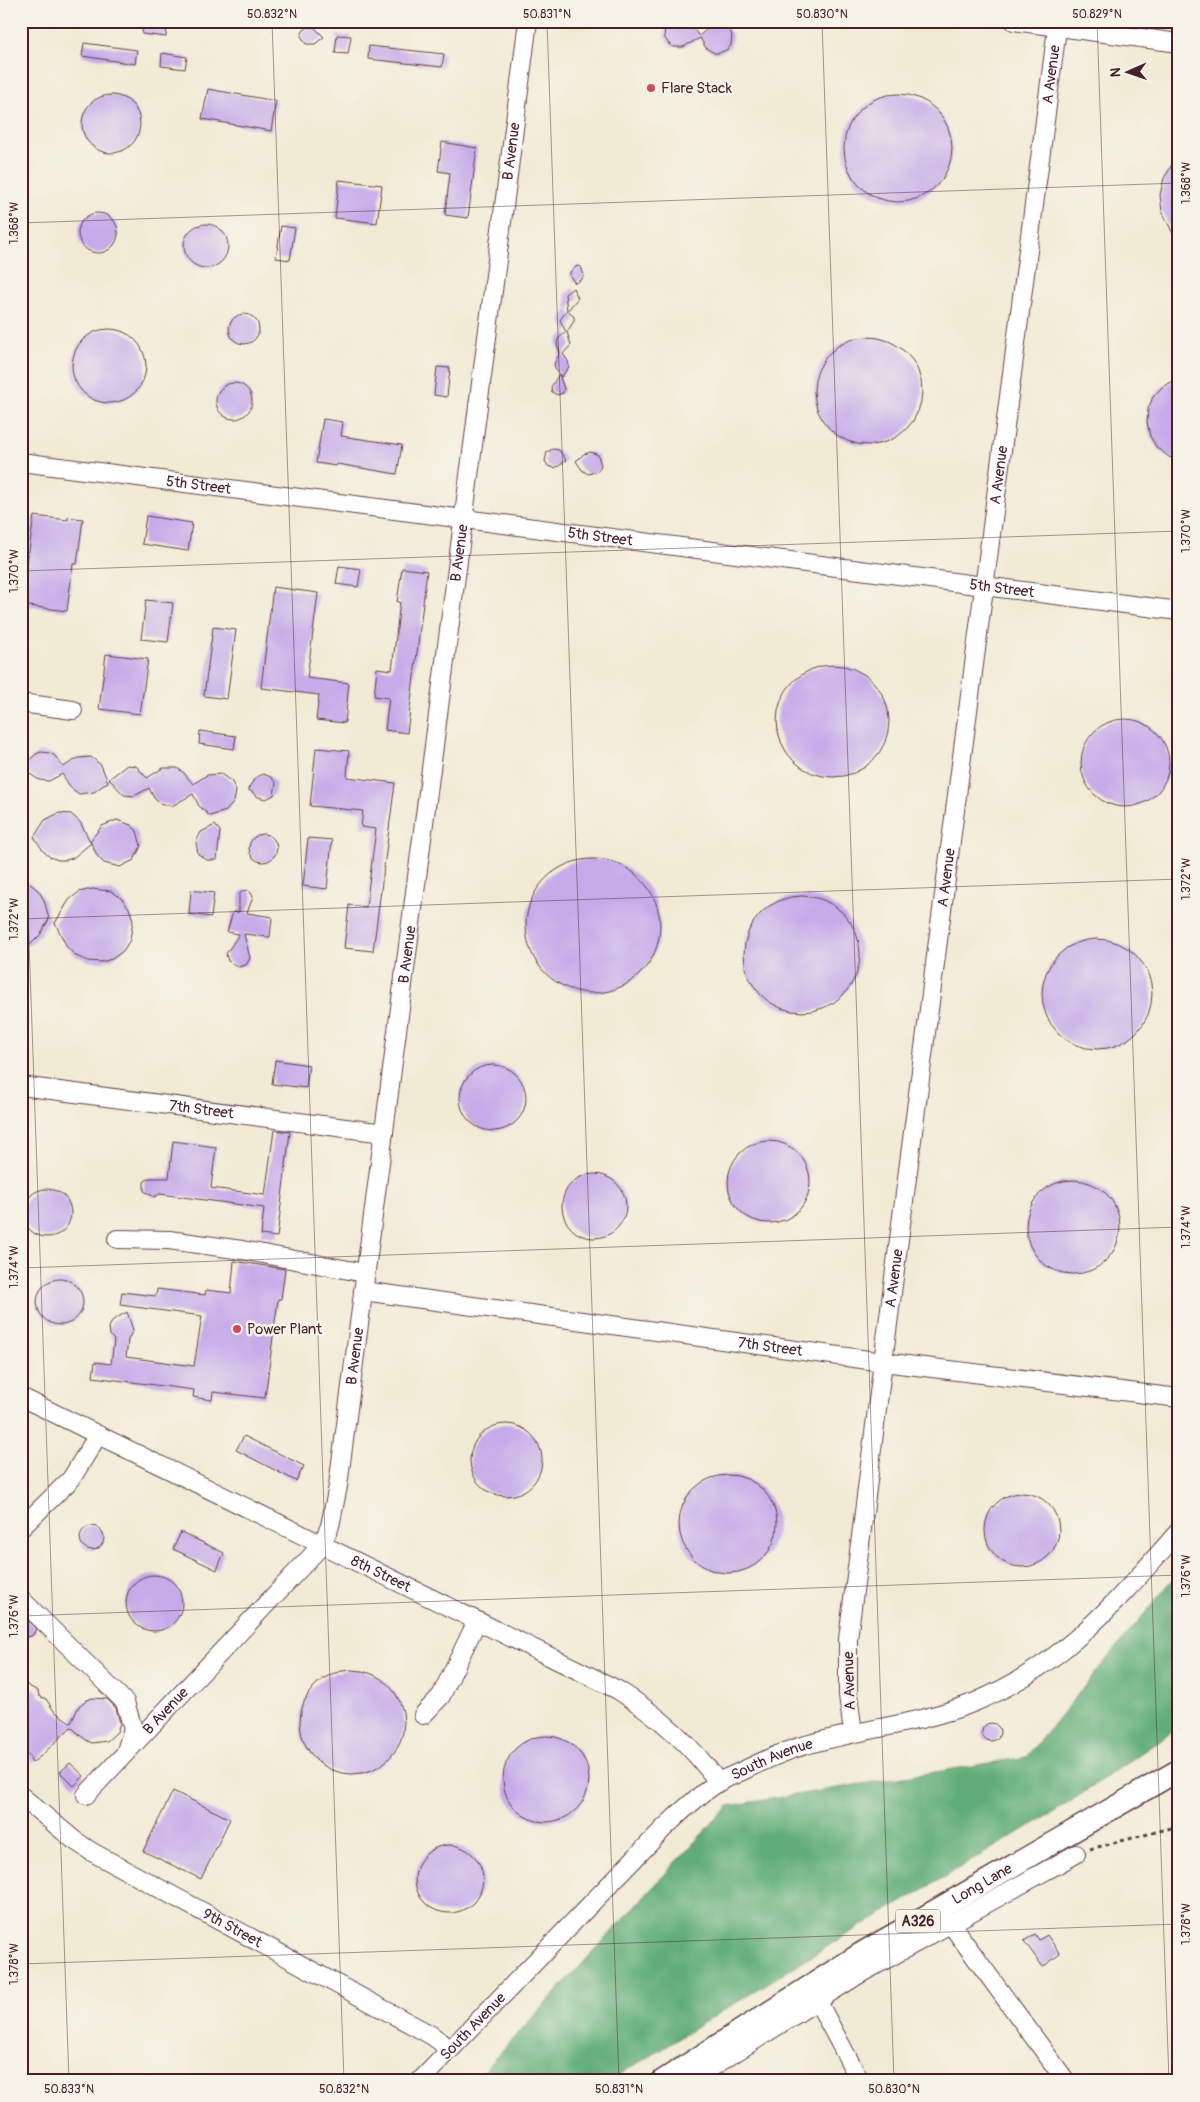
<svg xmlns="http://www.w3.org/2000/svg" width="1200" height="2102" viewBox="0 0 1200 2102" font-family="Pangolin,sans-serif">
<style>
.forest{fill:#61ad77;stroke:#566651}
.building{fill:#c5abe9}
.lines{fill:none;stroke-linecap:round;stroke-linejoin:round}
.minor-casing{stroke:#633e44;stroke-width:20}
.major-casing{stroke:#633e44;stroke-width:24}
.path{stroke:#633e44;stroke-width:3;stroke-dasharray:4 4;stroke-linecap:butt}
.minor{stroke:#fff;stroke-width:18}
.major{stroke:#fff;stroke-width:21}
.ticks{fill:none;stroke:#4a1f2b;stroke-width:1;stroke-opacity:0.45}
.poi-dot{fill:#d1495b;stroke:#f7f3e8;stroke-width:2}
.labels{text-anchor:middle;stroke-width:5;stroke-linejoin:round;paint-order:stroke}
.shield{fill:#f7f3e8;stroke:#7e5f64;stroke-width:1}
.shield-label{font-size:14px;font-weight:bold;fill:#4a1f2b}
.street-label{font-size:15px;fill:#4a1f2b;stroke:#f7f3e8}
.poi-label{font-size:15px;fill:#4a1f2b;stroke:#f7f3e8;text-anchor:start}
.neatline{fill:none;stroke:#4a1f2b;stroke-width:2}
.ticks-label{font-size:12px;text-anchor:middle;fill:#4a1f2b}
</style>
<rect width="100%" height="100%" fill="#f7f3e8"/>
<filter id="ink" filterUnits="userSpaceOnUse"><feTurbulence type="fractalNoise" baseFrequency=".02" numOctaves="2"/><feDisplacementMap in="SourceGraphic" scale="10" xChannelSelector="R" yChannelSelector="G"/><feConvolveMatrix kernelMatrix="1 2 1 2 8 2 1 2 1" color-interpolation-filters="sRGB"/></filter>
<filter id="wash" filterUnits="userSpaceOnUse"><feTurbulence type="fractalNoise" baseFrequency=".0096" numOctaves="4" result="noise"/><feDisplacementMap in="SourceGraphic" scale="20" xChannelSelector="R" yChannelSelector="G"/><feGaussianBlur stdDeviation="1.12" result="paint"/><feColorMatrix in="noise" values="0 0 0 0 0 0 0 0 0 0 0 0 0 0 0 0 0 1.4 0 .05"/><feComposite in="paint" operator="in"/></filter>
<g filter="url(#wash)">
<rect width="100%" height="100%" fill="#f1ebd5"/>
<path class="forest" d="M1179,1572V1727L1064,1806L846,1935L609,2081H474L728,1806L1026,1757Z"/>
<g id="blocks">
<g class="building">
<path d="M144,21H167L166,37L142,34Z"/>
<path d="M670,21H687L699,36L713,24H722L730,31L732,35L731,45L728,49L719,53H714L706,48L700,38L683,47H673L669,44L664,37L665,28Z"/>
<path d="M308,27H314L324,37L315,44H306L301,36L303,31Z"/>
<path d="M337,35L351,36L348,54L335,53Z"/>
<path d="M84,43L137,50L135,64L82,56Z"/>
<path d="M369,46L444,54L442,67L368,59Z"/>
<path d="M162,53L187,57L185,69L161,66Z"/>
<path d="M208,89L276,101L271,131L202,119Z"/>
<circle cx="898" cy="148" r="54"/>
<circle cx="111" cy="124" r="29"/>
<path d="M442,142L477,148L468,218L445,215L450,173L438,171Z"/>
<path d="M1179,154V246L1162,211L1160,195L1164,178Z"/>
<path d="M339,180L382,185L377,223L335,218Z"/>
<circle cx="98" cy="233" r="20"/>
<circle cx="206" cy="246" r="22"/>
<path d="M281,226L295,228L290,260L276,258Z"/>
<path d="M577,266L581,267L584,275L582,279L575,283L570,276V272Z"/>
<path d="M573,288L578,298L568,310L574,317V321L567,332L571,345L563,354L568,361L569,367L561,377L555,368L554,364L560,353L557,344L558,339L566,332L560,320L567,310L565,294Z"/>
<circle cx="244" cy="329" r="15"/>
<circle cx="109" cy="366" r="37"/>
<circle cx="868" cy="391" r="54"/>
<path d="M437,367L450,368L447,397L434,395Z"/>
<path d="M559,374L564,389L563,393L557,395L552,392L551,387Z"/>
<path d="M1179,378V460L1169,457L1157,448L1150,436L1147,422L1148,409L1153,397L1162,387Z"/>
<circle cx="234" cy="401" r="18"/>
<path d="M323,419L343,422L341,436L402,445L397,474L337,464L336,466L316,463Z"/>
<path d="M553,449L559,450L566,460L559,466L554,468L548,466L545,461L547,452Z"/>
<path d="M591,452L598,455L601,465L598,471L588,474L582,470L576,461L584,454Z"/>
<path d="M34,516L68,520V517L83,519L77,564H73L67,611L21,605Z"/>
<path d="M146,516L192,523L188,551L142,544Z"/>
<path d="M339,566L361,569L358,587L336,584Z"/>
<path d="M402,568L427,571L407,733L385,730L389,698L374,696L377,668L392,670L400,602H397Z"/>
<path d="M273,587L318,593L307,678L349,683L345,723L316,720L319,695L261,688Z"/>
<path d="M146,600L173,603L168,642L141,639Z"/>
<path d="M213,627L236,630L227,699L204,696Z"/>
<path d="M106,654L148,659L140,714L99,709Z"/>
<circle cx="833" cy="721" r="56"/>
<circle cx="1125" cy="763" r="44"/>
<path d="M200,731L236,736L234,749L199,744Z"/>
<path d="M316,748L349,751L347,777L395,783L373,951L344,948L349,905L366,907L376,829L361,827L363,811L310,806Z"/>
<path d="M41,752L50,753L55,756L63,767L78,758L91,757L101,765L108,782L94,792L79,794L71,788L62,774L49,781L39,780L21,768L36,754Z"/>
<path d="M127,765L136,766L147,778L163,768H177L183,772L193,784L207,775L221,774L232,782L236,791L234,802L226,811L210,816L199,806L193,794L172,806L159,803L154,798L149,788L134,796L124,795L109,779Z"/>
<path d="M263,774L271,777L276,783L274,795L266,799L258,797L248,789L255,778Z"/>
<path d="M59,813L71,814L80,822L91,843L73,858L66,860H58L50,857L44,852L34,837L45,820Z"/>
<path d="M117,820L131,825L137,831L141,846L134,860L120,867L104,863L98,857L90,841L102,826Z"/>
<path d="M215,825L220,831L217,860H207L198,854L196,842L201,832Z"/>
<circle cx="263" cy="848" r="14"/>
<path d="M308,838L332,840L327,889L303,886Z"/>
<circle cx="593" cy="926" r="67"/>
<path d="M21,877L38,890L44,900L49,919L40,935L31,944L21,948Z"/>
<path d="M92,889L111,891L121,898L129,908L133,920L130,940L123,951L112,959L101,962L88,961L76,956L67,947L55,923L69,900L79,892Z"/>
<path d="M191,890L214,893L211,917L189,914Z"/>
<path d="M247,890L251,893L253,897L247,913L272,917L270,937L244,934L250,958L246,965L238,967L228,961L226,954L239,934L227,932L233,912H239V895L242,891Z"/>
<circle cx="802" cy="954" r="58"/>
<circle cx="1097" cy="994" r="55"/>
<path d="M275,1060L309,1065L306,1088L272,1084Z"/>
<circle cx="493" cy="1098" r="33"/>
<path d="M274,1130L290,1132L277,1237L261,1235L264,1208L160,1194L154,1197L144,1191V1182L149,1178H169L173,1141L216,1147L211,1188L265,1195Z"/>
<circle cx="769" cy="1182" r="41"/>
<circle cx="594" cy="1206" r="32"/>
<circle cx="1073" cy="1227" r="47"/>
<circle cx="47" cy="1213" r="24"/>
<path d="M234,1261L285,1269L281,1299H278L265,1398L213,1392L212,1400L193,1397L194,1390L93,1377L95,1362L111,1364L114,1340L110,1335L109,1327L113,1320L127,1312L133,1330L128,1340L126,1357L194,1366L202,1316L120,1305L122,1292L156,1296L157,1289L205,1295L206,1290L231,1293Z"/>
<circle cx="60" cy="1302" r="23"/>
<circle cx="506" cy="1460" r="36"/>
<path d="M244,1436L304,1466L296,1481L236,1450Z"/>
<circle cx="728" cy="1524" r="49"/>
<circle cx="1022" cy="1530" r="37"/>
<circle cx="92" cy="1538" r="12"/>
<path d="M181,1532L224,1553L217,1570L173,1549Z"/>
<circle cx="154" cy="1603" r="28"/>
<path d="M28,1621L36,1629L33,1635L28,1637L21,1634V1623Z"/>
<circle cx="352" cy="1722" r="52"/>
<path d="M21,1682L38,1691L39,1696L46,1699L54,1711L71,1723L79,1706L85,1701L92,1698L107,1699L116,1708L120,1723L117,1732L107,1741L92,1743L86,1740L71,1727L42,1755L32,1763L28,1754L21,1749Z"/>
<circle cx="991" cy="1732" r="9"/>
<circle cx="546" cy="1779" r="43"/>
<path d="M70,1763L84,1776L74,1786L60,1772Z"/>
<path d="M173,1791L230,1819L201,1879L143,1851Z"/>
<circle cx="449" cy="1879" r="34"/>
<path d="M1035,1934L1039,1940L1047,1935L1060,1954L1043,1967L1024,1941Z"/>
</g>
</g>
</g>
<g filter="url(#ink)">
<use href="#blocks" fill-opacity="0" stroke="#633e44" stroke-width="1"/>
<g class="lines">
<g class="minor-casing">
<g id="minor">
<path d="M1014,21L1179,43"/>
<path id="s1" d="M21,462L1179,611"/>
<path d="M21,703L73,710"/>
<path id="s2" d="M21,1086L384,1133"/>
<path d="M117,1239L169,1240L242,1250L365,1273"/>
<path id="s3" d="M363,1291L883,1362L1179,1398"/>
<path id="s4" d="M21,1397L618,1690C658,1715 691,1744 718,1782"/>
<path d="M21,1528L71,1479L98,1435"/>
<path d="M21,1599L125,1702L133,1729L126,1751"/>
<path d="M423,1715L441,1696L477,1621"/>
<path id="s5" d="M853,1733L848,1695V1639L883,1362L1058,21"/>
<path id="s6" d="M86,1795L321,1546L330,1526L338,1486L528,21"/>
<path id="s7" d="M21,1796L74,1840L92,1852L431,2035L442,2043L447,2052"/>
<path d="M950,1923L1066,2081"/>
<path d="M817,2000L860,2081"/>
<path id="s8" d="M420,2081L664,1828C681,1812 697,1796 716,1784C723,1779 732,1776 740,1772C761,1762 783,1751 806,1745C862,1729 920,1724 975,1702C1064,1665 1117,1601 1179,1531"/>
<path d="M690,2081L858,1975L1076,1854"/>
</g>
</g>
<g class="major-casing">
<g id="major">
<path id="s9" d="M662,2081L860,1954L1179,1770"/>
</g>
</g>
<path class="path" d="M1090,1849L1179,1826"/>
<use href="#minor" class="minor"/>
<use href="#major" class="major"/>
</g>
</g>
<path class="ticks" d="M272,21L344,2081M547,21L619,2081M822,21L894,2081M1097,21L1169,2081M21,223L1179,183M21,571L1179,531M21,713L69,2081M21,919L1179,879M21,1268L1179,1227M21,1616L1179,1575M21,1964L1179,1924"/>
<g class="poi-dot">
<circle cx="651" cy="88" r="5"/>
<circle cx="237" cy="1329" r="5"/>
</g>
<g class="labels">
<rect class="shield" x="895.5" y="1909.5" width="45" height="23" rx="4"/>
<g class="shield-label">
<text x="918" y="1926">A326</text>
</g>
<g class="street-label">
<text dy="5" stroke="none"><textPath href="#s5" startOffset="1672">A Avenue</textPath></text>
<text dy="5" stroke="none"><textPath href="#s6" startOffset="1751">B Avenue</textPath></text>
<text dy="5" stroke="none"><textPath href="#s5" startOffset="1268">A Avenue</textPath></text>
<text dy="5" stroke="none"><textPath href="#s1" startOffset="179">5th Street</textPath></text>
<text dy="5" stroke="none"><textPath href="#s1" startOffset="584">5th Street</textPath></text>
<text dy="5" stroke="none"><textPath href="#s6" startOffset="1346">B Avenue</textPath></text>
<text dy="5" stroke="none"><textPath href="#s1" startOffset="989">5th Street</textPath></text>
<text dy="5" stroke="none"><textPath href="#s5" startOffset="862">A Avenue</textPath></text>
<text dy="5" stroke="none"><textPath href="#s6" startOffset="941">B Avenue</textPath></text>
<text dy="5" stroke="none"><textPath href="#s2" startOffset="182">7th Street</textPath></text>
<text dy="5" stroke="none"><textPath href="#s5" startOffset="458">A Avenue</textPath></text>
<text dy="5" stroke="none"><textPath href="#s3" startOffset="411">7th Street</textPath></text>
<text dy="5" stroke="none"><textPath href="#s6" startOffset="536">B Avenue</textPath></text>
<text dy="5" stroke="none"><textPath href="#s4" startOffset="401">8th Street</textPath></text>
<text transform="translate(849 1681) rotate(-92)" y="5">A Avenue</text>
<text dy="5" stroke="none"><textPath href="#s6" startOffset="116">B Avenue</textPath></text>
<text dy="5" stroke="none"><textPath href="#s8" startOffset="481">South Avenue</textPath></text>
<text dy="5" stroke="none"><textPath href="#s9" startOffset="376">Long Lane</textPath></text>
<text dy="5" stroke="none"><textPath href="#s7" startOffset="250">9th Street</textPath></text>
<text dy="5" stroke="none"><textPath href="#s8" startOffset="76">South Avenue</textPath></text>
</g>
<g class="poi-label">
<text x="661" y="93">Flare Stack</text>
<text x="247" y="1334">Power Plant</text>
</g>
</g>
<rect width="1200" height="2102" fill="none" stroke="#f7f3e8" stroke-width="55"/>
<g transform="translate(1128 72) rotate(268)" stroke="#f7f3e8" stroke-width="4" paint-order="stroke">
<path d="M0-4L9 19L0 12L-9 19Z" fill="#4a1f2b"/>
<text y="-8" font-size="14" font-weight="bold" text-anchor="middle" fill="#4a1f2b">N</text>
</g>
<rect x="28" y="28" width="1144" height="2046" class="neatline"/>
<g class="ticks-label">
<text x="272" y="18">50.832°N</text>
<text x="547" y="18">50.831°N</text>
<text x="822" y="18">50.830°N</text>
<text x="1097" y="18">50.829°N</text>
<text transform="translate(1186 183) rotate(-90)" y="4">1.368°W</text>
<text transform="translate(14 223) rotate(-90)" y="4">1.368°W</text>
<text transform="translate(1186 531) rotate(-90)" y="4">1.370°W</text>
<text transform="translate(14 571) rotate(-90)" y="4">1.370°W</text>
<text transform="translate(1186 879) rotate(-90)" y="4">1.372°W</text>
<text transform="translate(14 919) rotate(-90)" y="4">1.372°W</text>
<text transform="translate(1186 1227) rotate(-90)" y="4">1.374°W</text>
<text transform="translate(14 1267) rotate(-90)" y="4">1.374°W</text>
<text transform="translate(1186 1576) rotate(-90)" y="4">1.376°W</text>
<text transform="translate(14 1616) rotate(-90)" y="4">1.376°W</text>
<text transform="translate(1186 1924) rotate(-90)" y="4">1.378°W</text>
<text transform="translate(14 1964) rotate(-90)" y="4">1.378°W</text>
<text x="69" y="2093">50.833°N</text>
<text x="344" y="2093">50.832°N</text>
<text x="619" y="2093">50.831°N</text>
<text x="894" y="2093">50.830°N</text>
</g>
</svg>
